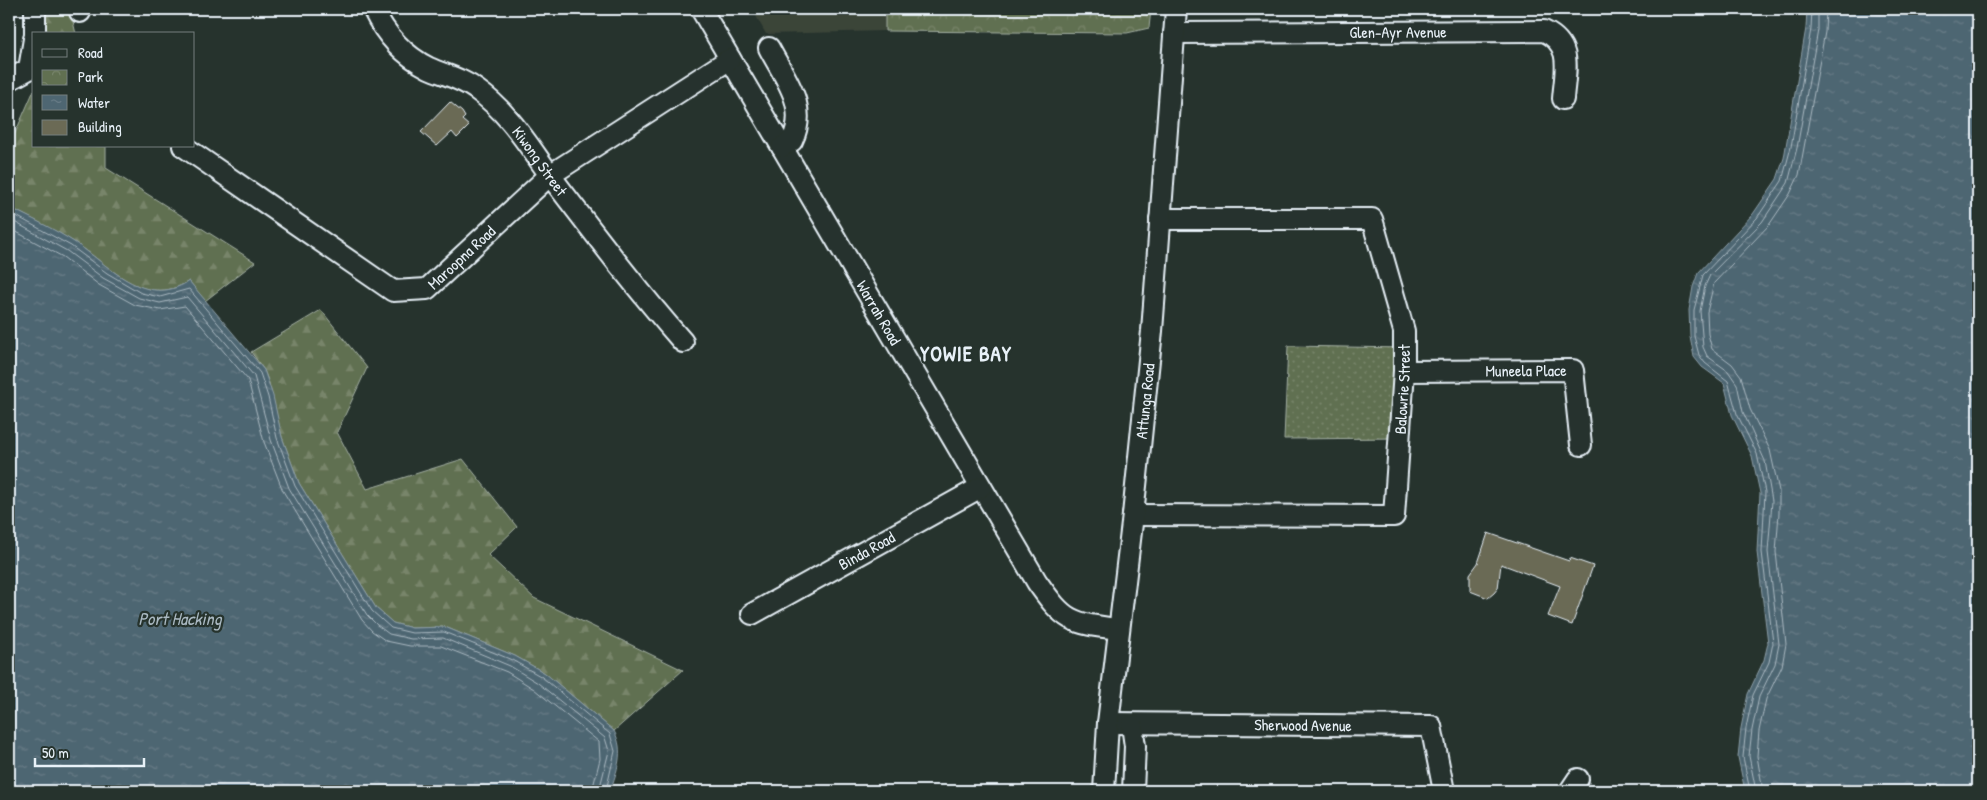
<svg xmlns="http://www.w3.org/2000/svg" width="1987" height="800" viewBox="0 0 1987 800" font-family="'Patrick Hand',sans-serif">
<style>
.built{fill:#3b4439}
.grass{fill:url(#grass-dots);stroke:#a4b0a4}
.forest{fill:url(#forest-firs);stroke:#a4b0a4}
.park{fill:url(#park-crowns);stroke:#a4b0a4}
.water{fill:url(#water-ripples);stroke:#8c9ea8}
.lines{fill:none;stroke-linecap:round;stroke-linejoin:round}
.shore{stroke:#aab9c2;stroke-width:1}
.building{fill:#6b6a55;stroke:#e8f1f8}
.minor-casing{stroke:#e8f1f8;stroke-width:24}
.minor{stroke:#26332d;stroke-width:20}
.labels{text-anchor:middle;stroke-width:4.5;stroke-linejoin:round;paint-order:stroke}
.street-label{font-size:16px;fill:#e8f1f8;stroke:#26332d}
.water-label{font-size:18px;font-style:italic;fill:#aab9c2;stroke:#26332d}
.district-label{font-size:21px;font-weight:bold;letter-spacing:1px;fill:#e8f1f8;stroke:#26332d}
</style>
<defs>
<pattern id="grass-dots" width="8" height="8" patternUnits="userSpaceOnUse" patternTransform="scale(1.25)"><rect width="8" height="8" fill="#617051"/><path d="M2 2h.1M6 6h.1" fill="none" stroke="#78856b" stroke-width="1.8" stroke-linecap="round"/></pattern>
<pattern id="forest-firs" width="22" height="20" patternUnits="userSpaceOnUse" patternTransform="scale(1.25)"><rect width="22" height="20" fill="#617051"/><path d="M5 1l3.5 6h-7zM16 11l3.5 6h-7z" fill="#78856b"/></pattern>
<pattern id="park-crowns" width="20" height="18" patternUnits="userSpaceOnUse" patternTransform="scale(1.25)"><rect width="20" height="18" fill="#617051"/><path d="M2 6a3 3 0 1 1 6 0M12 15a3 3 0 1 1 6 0" fill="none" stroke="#78856b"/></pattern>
<pattern id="water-ripples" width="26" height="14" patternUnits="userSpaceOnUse" patternTransform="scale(1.25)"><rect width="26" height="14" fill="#4e6672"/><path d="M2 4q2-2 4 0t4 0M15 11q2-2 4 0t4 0" fill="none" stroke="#687c87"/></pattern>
</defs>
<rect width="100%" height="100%" fill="#26332d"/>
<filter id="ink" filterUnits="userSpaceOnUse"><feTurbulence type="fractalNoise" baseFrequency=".02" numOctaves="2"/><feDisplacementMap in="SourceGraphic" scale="10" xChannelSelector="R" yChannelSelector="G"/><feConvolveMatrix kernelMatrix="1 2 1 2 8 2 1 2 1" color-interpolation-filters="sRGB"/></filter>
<g filter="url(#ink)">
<path class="built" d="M752,9H885V31L766,34Z"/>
<path class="grass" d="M1288,346L1404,348L1400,438L1284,439Z"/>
<g class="forest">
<path d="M42,9H70L76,34H42Z"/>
<path d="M34,90V146H106V168L255,262L205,301L189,281C143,310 109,264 74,242C53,229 30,218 9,207V147Z"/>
<path d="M321,310L367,368L337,432L367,489L463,459L517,527L488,555L534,598L683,670L614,731L545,673L515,656L445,627L412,628L393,623L376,608L299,483L282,437L269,383L264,370L251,352Z"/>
</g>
<path class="park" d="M885,9H1151L1149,28L1127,33L885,31Z"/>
<g class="water">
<path d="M1807,9H1978V791H1745L1738,757L1741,728L1748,694L1764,660L1768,643L1757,552L1760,493L1752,456L1732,415L1724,383L1702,367L1694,357L1690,336L1689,310L1693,287L1698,273L1753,214L1777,179L1784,158L1806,28Z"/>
<path d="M9,207C30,218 53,228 74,242C108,264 145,310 189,281L264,370L273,396L282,437L299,483L376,608L393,623L412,628L445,627L515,656L545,673L614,731C625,751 617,771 610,791H9Z"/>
</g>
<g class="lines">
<g class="shore">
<path d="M9,212L71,246L107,273L141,293L160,297L189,289L260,373L268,397L277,438L295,486L372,611L391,628L412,633L444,632L512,660L542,677L610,734L615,751L606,791"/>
<path d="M9,219L67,251L103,278L139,298L160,303L187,297L254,376L271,440L289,488L367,615L377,625L389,634L411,639L443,638L510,666L538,683L605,738L609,751L599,791"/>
<path d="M9,228L63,257L99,285L135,305L160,310L185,306L248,380L264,442L283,491L362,620L372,631L386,641L410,646H441L507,672L534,689L599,742L600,759L592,791"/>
<path d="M1750,791L1743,757L1746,728L1753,695L1769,662L1773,643L1762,552L1765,492L1757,454L1737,414L1728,381L1705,363L1699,355L1694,336V310L1703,275L1757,218L1782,181L1791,147L1811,29L1812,9"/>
<path d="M1756,791L1749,756L1752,730L1759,697L1775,664L1779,644L1768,552L1772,501L1765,461L1743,412L1737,384L1728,371L1707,356L1703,347L1700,311L1705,286L1710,275L1762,222L1788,183L1797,148L1818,30V9"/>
<path d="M1763,791L1757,756L1759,731L1766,699L1782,666L1786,644L1776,552L1779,513V491L1770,450L1750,409L1741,376L1732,364L1712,349L1708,334L1707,312L1714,283L1769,225L1790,194L1799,175L1825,32L1826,9"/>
</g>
</g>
<g class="building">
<path d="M450,102L462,112L465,117L462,120L469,126L457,138L452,132L437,146L421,132Z"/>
<path d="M1488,533L1569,561L1570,558L1593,566L1572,625L1548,616L1560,586L1501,564L1498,588L1494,593L1488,598L1470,591V574L1478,563Z"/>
</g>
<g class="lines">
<g class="minor-casing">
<g id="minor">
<path d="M80,9V12"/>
<path id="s1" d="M373,9C385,34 403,55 429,68C445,75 463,79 477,90C511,114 531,150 555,182C597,237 638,291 683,342"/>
<path id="s2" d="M701,9L1037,582C1065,622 1070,623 1118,629"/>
<path id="s3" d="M1174,33L1544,31C1574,45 1565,71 1563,99"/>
<path d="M35,34V9"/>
<path d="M769,48C785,79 809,106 792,141L782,147"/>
<path d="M9,80L29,69L34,39"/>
<path id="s4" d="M183,146L393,291L427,289L550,175L730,59"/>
<path id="s5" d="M1404,371L1573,370L1581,445"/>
<path id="s6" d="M1133,515L1394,516L1404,371V331L1372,219H1160"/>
<path id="s7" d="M752,614L981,487"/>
<path id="s8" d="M1108,723L1431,726L1444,791"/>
<path d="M1132,725L1135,746L1133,791"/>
<path id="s9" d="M1104,791L1108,723L1133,515L1152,331L1176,9"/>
<path d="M1570,791L1578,779"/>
</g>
</g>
<use href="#minor" class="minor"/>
</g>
</g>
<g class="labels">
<g class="street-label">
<text dy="6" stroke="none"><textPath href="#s3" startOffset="224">Glen-Ayr Avenue</textPath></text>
<text dy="6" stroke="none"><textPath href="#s1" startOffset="231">Kiwong Street</textPath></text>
<text dy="6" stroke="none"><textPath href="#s4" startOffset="336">Maroopna Road</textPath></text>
<text dy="6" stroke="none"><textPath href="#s2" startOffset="352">Warrah Road</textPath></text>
<text dy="6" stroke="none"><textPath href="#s5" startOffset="122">Muneela Place</textPath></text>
<text dy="6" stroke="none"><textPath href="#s6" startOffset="388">Balowrie Street</textPath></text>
<text dy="6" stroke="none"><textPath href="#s9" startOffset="392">Attunga Road</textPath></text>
<text dy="6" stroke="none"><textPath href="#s7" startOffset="131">Binda Road</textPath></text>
<text dy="6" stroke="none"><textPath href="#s8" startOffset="195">Sherwood Avenue</textPath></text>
</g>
<g class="water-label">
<text x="180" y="625">Port Hacking</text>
</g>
<g class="district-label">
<text x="966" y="361">YOWIE BAY</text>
</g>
</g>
<rect width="1987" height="800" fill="none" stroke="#26332d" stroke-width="30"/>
<rect x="15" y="15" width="1957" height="770" fill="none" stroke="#e8f1f8" stroke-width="2" filter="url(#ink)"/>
<rect x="32" y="32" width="162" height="115" fill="#26332d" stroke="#747f7e"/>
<rect x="42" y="49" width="25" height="8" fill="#26332d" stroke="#747f7e"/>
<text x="78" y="58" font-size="15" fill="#e8f1f8">Road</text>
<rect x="42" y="70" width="25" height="15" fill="url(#park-crowns)" stroke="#747f7e"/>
<text x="78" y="82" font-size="15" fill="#e8f1f8">Park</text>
<rect x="42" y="95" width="25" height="15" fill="url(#water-ripples)" stroke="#747f7e"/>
<text x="78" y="108" font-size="15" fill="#e8f1f8">Water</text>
<rect x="42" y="120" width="25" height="15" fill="#6b6a55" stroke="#747f7e"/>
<text x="78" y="132" font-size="15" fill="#e8f1f8">Building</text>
<path d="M35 758v8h109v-8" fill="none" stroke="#e8f1f8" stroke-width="2.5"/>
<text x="42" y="758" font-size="15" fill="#e8f1f8" stroke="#26332d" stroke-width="4" paint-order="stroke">50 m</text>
</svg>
